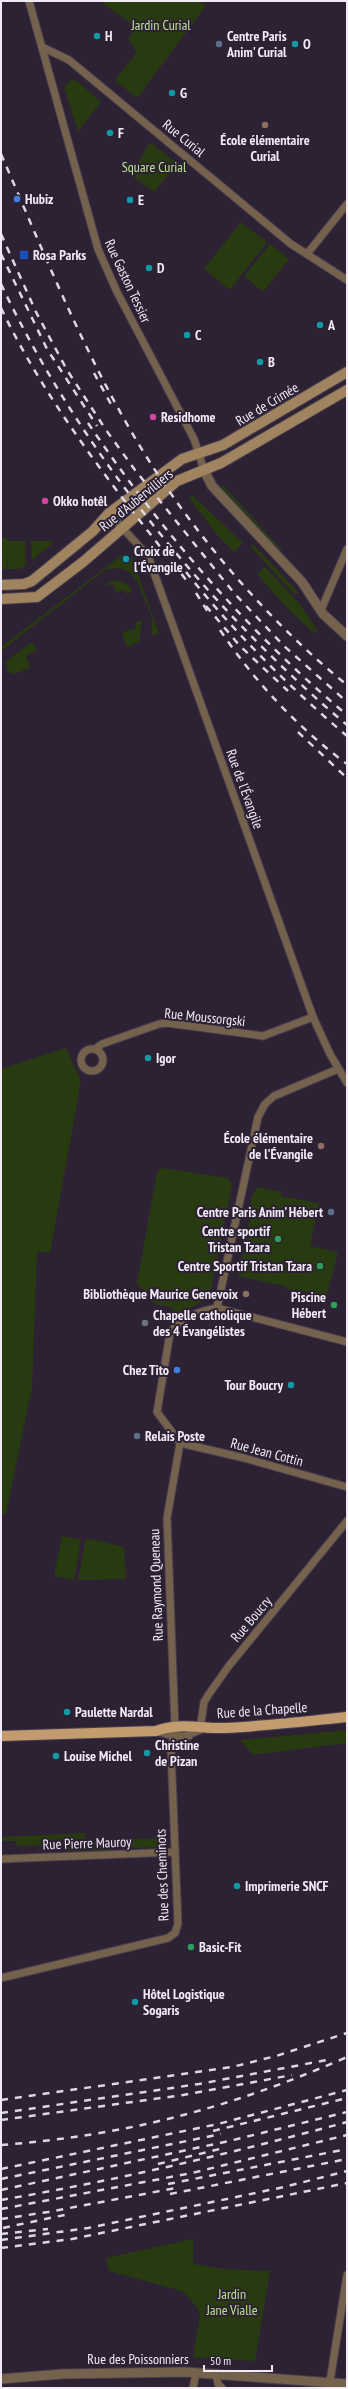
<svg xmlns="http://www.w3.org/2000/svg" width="348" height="2389" viewBox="0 0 348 2389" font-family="'PT Sans Narrow',sans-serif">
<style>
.green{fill:#283a10}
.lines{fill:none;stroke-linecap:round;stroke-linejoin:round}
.minor-casing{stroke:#493e4f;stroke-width:9}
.tertiary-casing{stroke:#493e4f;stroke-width:11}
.secondary-casing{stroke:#493e4f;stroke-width:12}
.primary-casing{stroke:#493e4f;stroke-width:12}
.minor{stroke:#74624c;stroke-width:7}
.tertiary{stroke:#74624c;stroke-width:9}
.secondary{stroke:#a0835f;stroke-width:10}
.primary{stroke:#c29c6e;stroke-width:10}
.rail{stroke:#ddd6e3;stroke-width:2.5;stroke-dasharray:7 7;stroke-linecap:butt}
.culture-dot{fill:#0f9aa8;stroke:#2d2234;stroke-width:1.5}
.service-dot{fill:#5c6f8a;stroke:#2d2234;stroke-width:1.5}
.education-dot{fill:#8d6e63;stroke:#2d2234;stroke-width:1.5}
.shop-dot{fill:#3f7fe0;stroke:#2d2234;stroke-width:1.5}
.transit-dot{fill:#1a4fb4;stroke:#2d2234;stroke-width:1.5}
.hotel-dot{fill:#d1479c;stroke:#2d2234;stroke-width:1.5}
.leisure-dot{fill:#2e9e5b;stroke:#2d2234;stroke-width:1.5}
.worship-dot{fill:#6b7280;stroke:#2d2234;stroke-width:1.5}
.labels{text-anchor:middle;stroke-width:4;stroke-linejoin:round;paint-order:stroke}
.park-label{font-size:14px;fill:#bbe48d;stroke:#2d2234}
.poi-label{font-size:14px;font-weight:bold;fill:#f2ebf7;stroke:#2d2234;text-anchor:start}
.street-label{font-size:14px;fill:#f2ebf7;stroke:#2d2234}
</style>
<rect width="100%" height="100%" fill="#2d2234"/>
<g class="green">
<path d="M104,1H200L206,6L137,98L115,80L137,52L128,39L136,27L104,4Z"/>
<path d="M71,80L77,81L101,102L78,131L65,90V86Z"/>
<path d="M150,142L177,164L154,192L131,175Z"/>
<path d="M241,222L267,242L230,290L204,269Z"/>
<path d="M270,244L289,259L263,292L244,276Z"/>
<path d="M223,485L281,549L279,551L220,487Z"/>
<path d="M193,496L243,543L234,552L218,536L189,498Z"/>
<path d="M1,538H7V541H25L26,565L20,569H8V552L7,569H1Z"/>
<path d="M31,541H53V543L32,560Z"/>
<path d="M253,544L298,592L295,595L251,547Z"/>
<path d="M122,555L128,560L132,557L159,634L152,635C150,630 153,625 152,620C151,613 147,606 144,599C137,579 131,563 105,570L1,651V647Z"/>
<path d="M265,567L299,603L317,630L315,634L290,611L257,574Z"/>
<path d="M116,580L128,584L132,592L126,594L124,590L116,593L113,584L106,586L105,584Z"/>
<path d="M142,620L139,642L127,647L122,633L136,628V622Z"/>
<path d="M32,642L37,651L26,655L30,668L13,674L7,670L6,661Z"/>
<path d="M66,1048L81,1081L50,1253L37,1251L32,1387L6,1514L1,1513V1069Z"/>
<path d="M163,1168L228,1178L232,1185L209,1298L177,1315L170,1307L155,1304L137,1283L157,1172Z"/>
<path d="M258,1187L281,1192V1196L319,1203L310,1246L338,1252L327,1295L287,1289V1287L238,1276L252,1209L250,1208L252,1195Z"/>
<path d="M62,1536L81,1540L74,1580L54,1576Z"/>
<path d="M86,1538L124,1547L126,1579L78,1580Z"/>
<path d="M347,1730V1743L253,1755L240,1740Z"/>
<path d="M85,1833V1839L49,1840V1845L17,1846L16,1841H1V1837Z"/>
<path d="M165,1838L166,1847L129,1848V1839Z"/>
<path d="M111,1841L112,1850L64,1851V1842Z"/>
<path d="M193,2239V2264L223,2269L270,2271L255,2361L193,2357L200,2316L198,2308L182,2291L109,2271L106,2258Z"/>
</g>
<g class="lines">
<g class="minor-casing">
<g id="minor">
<path d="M29,1L98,249L117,292L194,439L204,470"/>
<path d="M42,47L69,60L291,244L347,280"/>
<path d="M307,254L347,204"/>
<path d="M109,513L148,556L313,1017L330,1054L347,1083"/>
<path d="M321,610L347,549"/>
<circle cx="92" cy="1060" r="11"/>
<path d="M95,1049L102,1044L159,1024L167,1023L263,1036L313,1017"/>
<path d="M217,1308L347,1342"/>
<path d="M180,1443L157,1412L170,1333C181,1318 199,1311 217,1308L258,1117L265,1104L274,1096L338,1069"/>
<path d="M180,1443L244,1458L347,1487"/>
<path d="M175,1727L167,1518L180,1443"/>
<path d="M156,1731L173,1736H189"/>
<path d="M185,1736L200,1730L204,1702L209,1694L228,1667L347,1521"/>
<path d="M1,1859L175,1852"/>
<path d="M1,1978L168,1938L175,1933L178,1924L171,1750L175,1729L181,1728"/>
<path d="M216,2373L218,2384L222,2388"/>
<path d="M330,2381L347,2275"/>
<path d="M193,2388L196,2373"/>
</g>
</g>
<g class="tertiary-casing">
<g id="tertiary">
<path d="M204,470L212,486L302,582L323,614L347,636"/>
<path d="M1,2379L62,2374L185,2372L347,2384"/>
</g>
</g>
<g class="secondary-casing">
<g id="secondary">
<path d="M1,585L24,584L32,581L93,531L109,513L182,459L223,445L347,372"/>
<path d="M1,599L37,597L83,562L177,481L221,463L347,390"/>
</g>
</g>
<g class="primary-casing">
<path id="primary" d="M1,1736L156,1731C179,1722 202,1729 225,1728C266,1726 307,1721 347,1717"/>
</g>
<use href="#minor" class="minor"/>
<use href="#tertiary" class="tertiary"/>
<use href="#secondary" class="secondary"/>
<use href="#primary" class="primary"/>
<g class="rail">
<path d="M1,154C47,260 90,369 153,467C204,546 274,626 347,685"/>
<path d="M1,234L36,312L67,370L106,430L135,470L234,593L284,646L347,702"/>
<path d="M1,254L47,349L97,426"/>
<path d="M1,284C79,449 208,608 347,725"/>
<path d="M1,308C49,408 119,494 187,581"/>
<path d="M94,373L113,408"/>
<path d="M88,423C161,531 247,631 347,715"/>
<path d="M186,572C234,632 288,686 347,736"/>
<path d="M196,593L208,612"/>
<path d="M206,606L240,646L288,691"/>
<path d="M220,630C255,682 297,727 347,764"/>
<path d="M298,732L347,778"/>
<path d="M1,2100L232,2067L276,2056L347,2033"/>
<path d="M1,2113L199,2084L327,2060"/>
<path d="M1,2120L183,2095L292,2075"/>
<path d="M213,2131L347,2098"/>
<path d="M1,2145C129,2135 230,2108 347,2057"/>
<path d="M158,2164L224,2148"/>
<path d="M1,2169L218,2124L347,2090"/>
<path d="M1,2179L221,2134"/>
<path d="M168,2184L347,2149"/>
<path d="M1,2190L229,2141L347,2112"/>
<path d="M170,2194L347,2159"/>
<path d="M1,2200C118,2180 233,2153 347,2122"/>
<path d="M1,2209L192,2173L347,2135"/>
<path d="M1,2219L48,2212L176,2188"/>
<path d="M3,2228L69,2214"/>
<path d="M1,2234L48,2229"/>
<path d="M1,2240L88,2228L284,2187L347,2171"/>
<path d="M1,2248L72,2239L347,2183"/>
</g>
</g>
<g class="culture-dot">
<circle cx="97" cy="36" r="4"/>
<circle cx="295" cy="44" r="4"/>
<circle cx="172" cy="93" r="4"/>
<circle cx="110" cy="133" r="4"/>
<circle cx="130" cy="200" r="4"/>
<circle cx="149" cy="268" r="4"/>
<circle cx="320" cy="325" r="4"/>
<circle cx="187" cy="335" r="4"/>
<circle cx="260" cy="362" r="4"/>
<circle cx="126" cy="559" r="4"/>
<circle cx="148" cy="1058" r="4"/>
<circle cx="291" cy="1385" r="4"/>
<circle cx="67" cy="1712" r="4"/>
<circle cx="147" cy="1753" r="4"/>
<circle cx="56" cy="1756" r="4"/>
<circle cx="237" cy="1886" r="4"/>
<circle cx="135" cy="2002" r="4"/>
</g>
<g class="service-dot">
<circle cx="219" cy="44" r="4"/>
<circle cx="331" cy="1212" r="4"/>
<circle cx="137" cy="1436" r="4"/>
</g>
<g class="education-dot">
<circle cx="265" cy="125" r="4"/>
<circle cx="321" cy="1146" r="4"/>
<circle cx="246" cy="1294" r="4"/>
</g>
<g class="shop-dot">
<circle cx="17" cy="199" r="4"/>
<circle cx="177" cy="1370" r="4"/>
</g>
<rect class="transit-dot" x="19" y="250" width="10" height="10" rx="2"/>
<g class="hotel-dot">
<circle cx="153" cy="417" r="4"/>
<circle cx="45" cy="501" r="4"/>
</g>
<g class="leisure-dot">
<circle cx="278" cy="1239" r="4"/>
<circle cx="320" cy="1266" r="4"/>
<circle cx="334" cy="1305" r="4"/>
<circle cx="191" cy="1947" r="4"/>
</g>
<circle class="worship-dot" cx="145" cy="1323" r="4"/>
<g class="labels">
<g class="park-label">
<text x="161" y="30">Jardin Curial</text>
<text x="154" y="172">Square Curial</text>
<text x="232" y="2299">Jardin<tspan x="232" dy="16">Jane Vialle</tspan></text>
</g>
<g class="poi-label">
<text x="105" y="41">H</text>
<text x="227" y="41">Centre Paris<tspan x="227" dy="16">Anim' Curial</tspan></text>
<text x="303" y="49">O</text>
<text x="180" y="98">G</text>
<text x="118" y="138">F</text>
<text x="265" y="145" text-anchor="middle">École élémentaire<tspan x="265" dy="16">Curial</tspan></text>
<text x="25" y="204">Hubiz</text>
<text x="138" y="205">E</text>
<text x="33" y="260">Rosa Parks</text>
<text x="157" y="273">D</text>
<text x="328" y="330">A</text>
<text x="195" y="340">C</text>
<text x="268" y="367">B</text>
<text x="161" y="422">Residhome</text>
<text x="53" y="506">Okko hotêl</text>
<text x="134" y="556">Croix de<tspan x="134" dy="16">l'Évangile</tspan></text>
<text x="156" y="1063">Igor</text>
<text x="313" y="1143" text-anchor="end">École élémentaire<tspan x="313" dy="16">de l'Évangile</tspan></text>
<text x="323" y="1217" text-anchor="end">Centre Paris Anim’ Hébert</text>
<text x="270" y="1236" text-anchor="end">Centre sportif<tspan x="270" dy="16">Tristan Tzara</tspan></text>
<text x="312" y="1271" text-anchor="end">Centre Sportif Tristan Tzara</text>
<text x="238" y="1299" text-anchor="end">Bibliothèque Maurice Genevoix</text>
<text x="326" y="1302" text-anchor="end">Piscine<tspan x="326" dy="16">Hébert</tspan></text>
<text x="153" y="1320">Chapelle catholique<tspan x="153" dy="16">des 4 Évangélistes</tspan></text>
<text x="169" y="1375" text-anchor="end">Chez Tito</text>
<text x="283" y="1390" text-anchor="end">Tour Boucry</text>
<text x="145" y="1441">Relais Poste</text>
<text x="75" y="1717">Paulette Nardal</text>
<text x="155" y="1750">Christine<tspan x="155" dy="16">de Pizan</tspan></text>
<text x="64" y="1761">Louise Michel</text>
<text x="245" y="1891">Imprimerie SNCF</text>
<text x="199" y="1952">Basic-Fit</text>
<text x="143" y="1999">Hôtel Logistique<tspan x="143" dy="16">Sogaris</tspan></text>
</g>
<g class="street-label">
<text transform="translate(184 138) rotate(39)" y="5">Rue Curial</text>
<text transform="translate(128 281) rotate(65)" y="5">Rue Gaston Tessier</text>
<text transform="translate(267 404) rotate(-31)" y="5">Rue de Crimée</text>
<text transform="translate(136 500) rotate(-39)" y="5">Rue d'Aubervilliers</text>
<text transform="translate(245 789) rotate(70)" y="5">Rue de l'Évangile</text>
<text transform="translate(205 1017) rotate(6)" y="5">Rue Moussorgski</text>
<text transform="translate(267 1452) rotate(15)" y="5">Rue Jean Cottin</text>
<text transform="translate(156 1585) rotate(-92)" y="5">Rue Raymond Queneau</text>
<text transform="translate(251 1619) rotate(-50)" y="5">Rue Boucry</text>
<text transform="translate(262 1710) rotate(-4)" y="5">Rue de la Chapelle</text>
<text transform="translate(87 1843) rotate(-2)" y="5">Rue Pierre Mauroy</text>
<text transform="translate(162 1875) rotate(-92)" y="5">Rue des Cheminots</text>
<text x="138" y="2364">Rue des Poissonniers</text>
</g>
</g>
<rect width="348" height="2389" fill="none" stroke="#f2ebf7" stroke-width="4"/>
<path d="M204 2365v6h68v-6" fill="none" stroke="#f2ebf7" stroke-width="2"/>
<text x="210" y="2365" font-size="12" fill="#f2ebf7" stroke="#2d2234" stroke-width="3" paint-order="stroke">50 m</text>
</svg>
